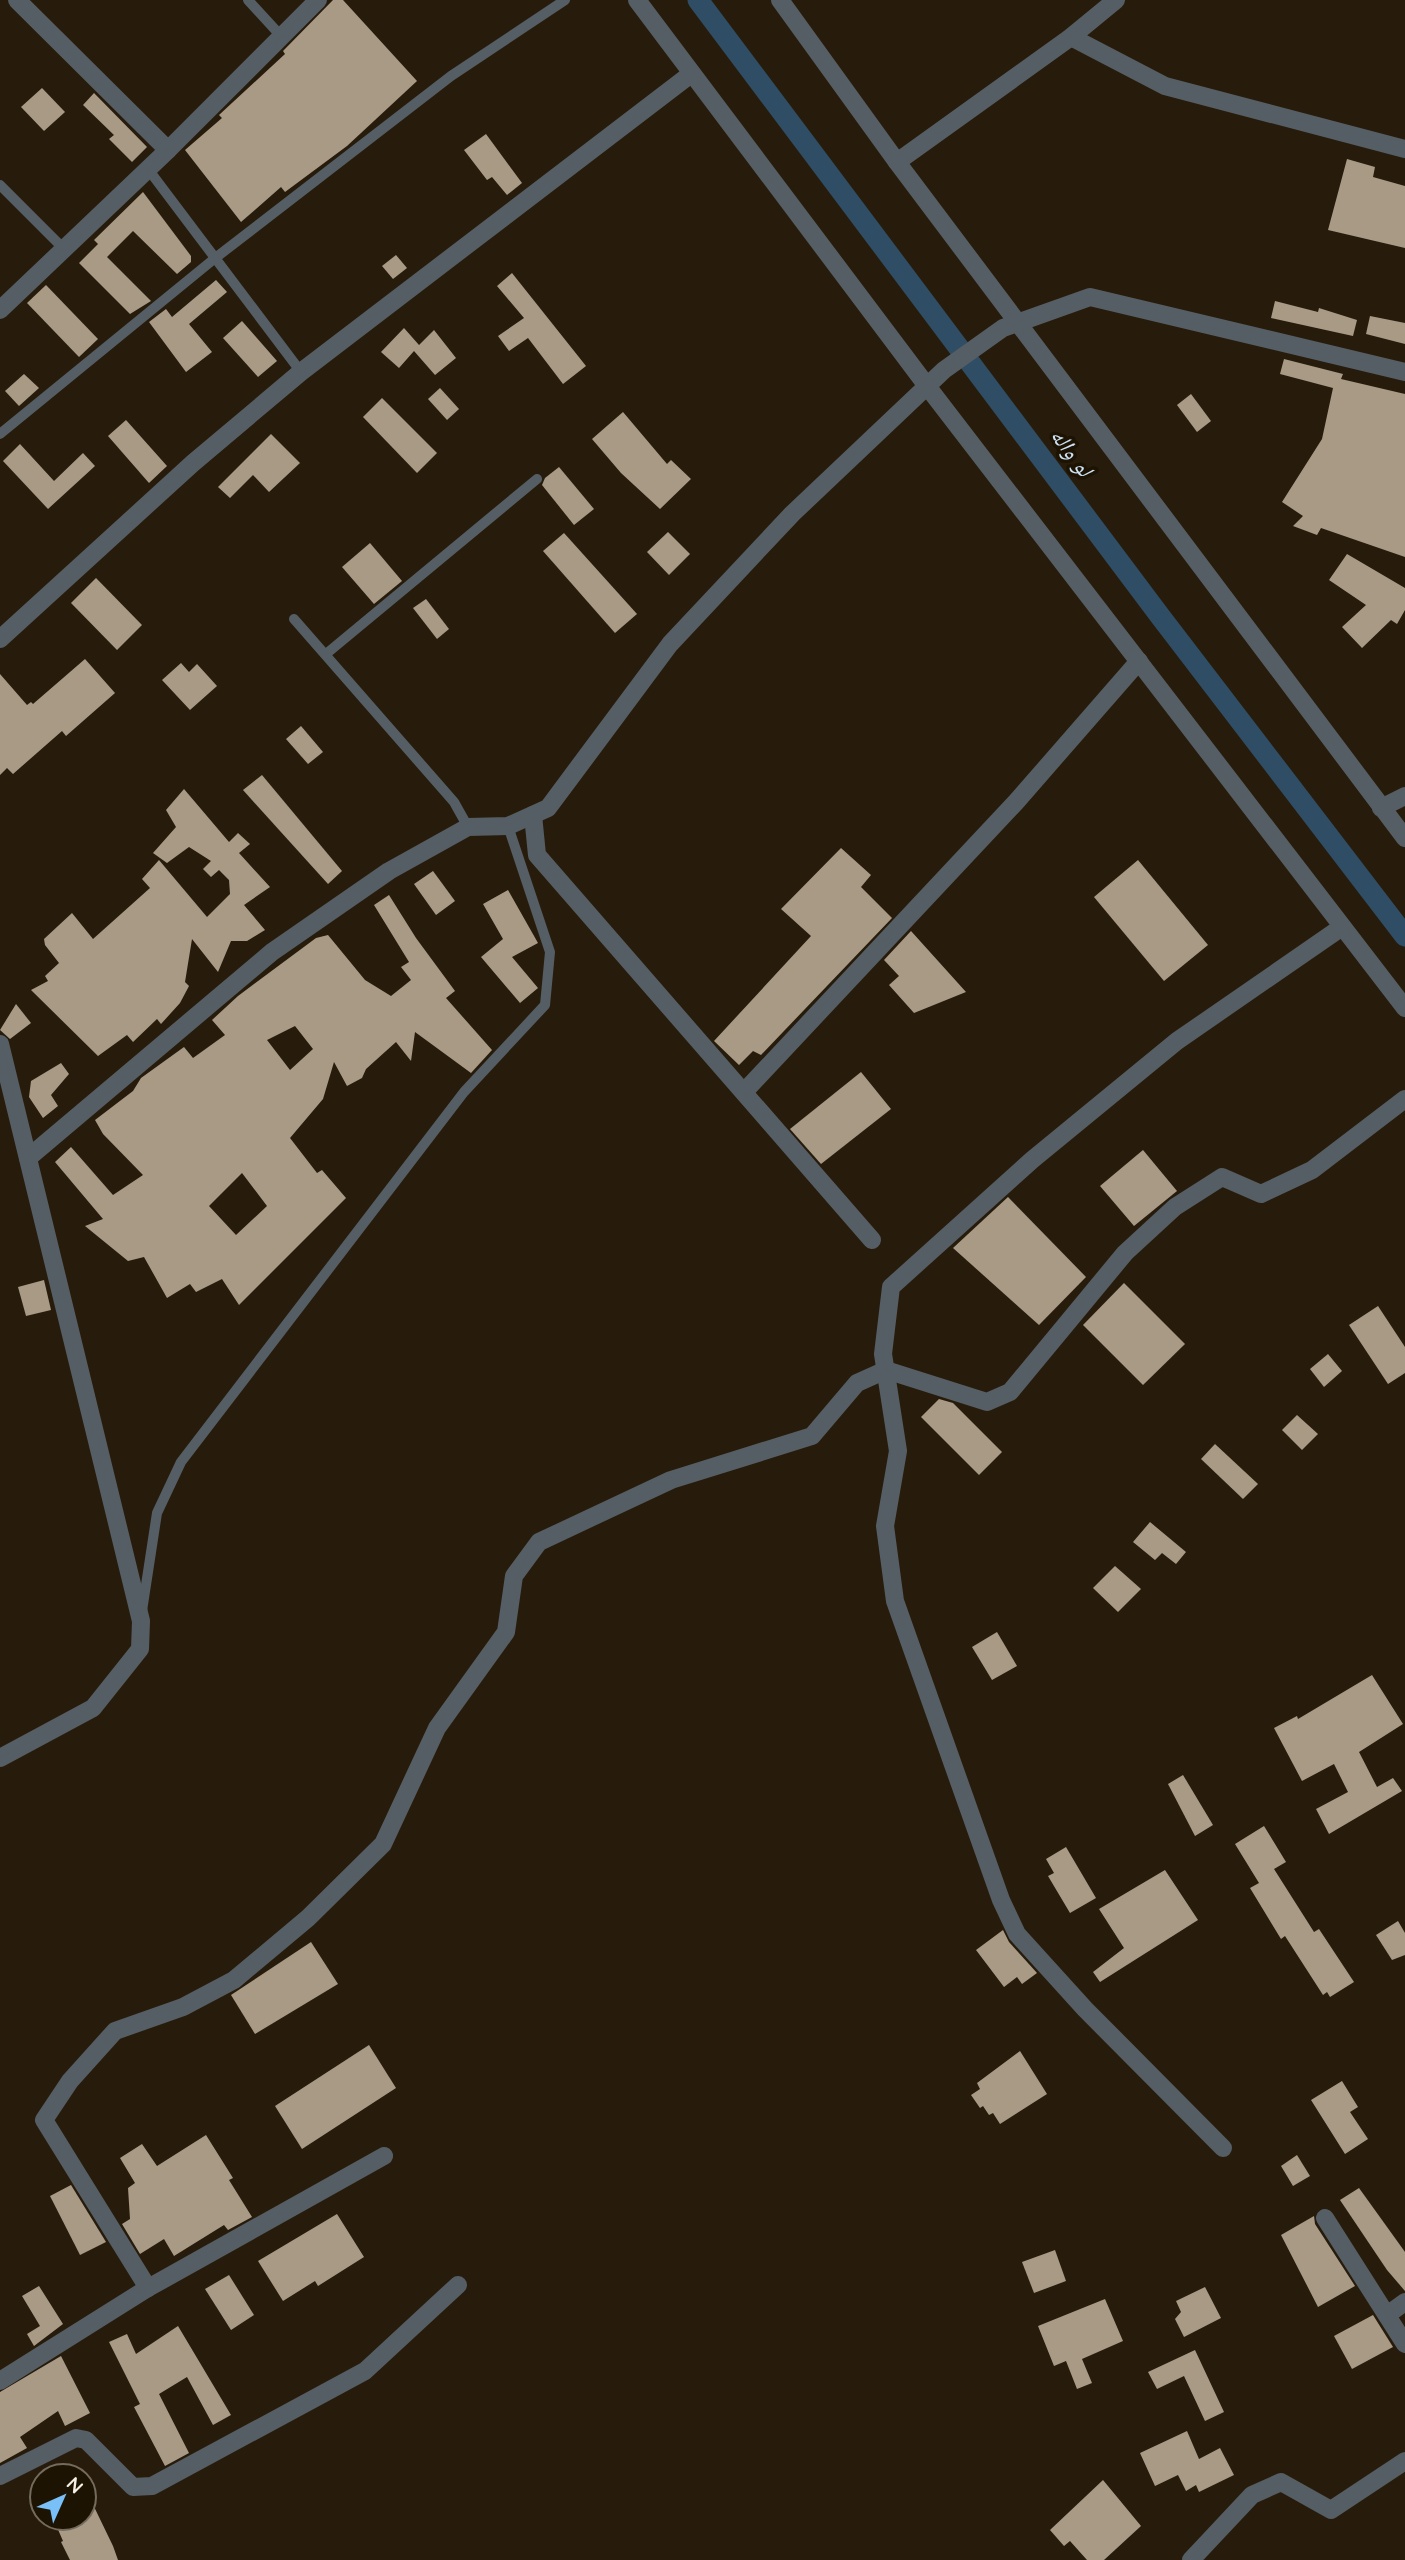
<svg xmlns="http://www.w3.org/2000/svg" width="1405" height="2560" viewBox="0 0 1405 2560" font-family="Quicksand,'Noto Naskh Arabic',sans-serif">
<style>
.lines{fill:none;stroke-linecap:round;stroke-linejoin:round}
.canal{stroke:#2f4d65;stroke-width:21}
.building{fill:#a99a86;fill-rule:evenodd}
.service{stroke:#565e65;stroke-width:10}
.minor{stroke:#565e65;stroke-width:18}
.tertiary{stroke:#565e65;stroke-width:18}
.labels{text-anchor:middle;stroke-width:7;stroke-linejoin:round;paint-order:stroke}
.water-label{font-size:23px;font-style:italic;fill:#cfe4f7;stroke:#1d1303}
</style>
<rect width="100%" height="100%" fill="#271c0b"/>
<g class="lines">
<path class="canal" d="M698,0L1160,616L1405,936"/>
</g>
<g class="building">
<path d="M333,0H343L417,81L347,146L285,192L281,187L241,222L185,150L222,118L219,115L285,54L283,51Z"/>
<path d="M42,88L65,112L44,131L21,107Z"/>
<path d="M94,93L147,147L132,162L109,139L114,135L83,105Z"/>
<path d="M486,134L522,183L507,195L492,177L487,180L464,150Z"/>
<path d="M1347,159L1375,167L1373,177L1405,186V248L1328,230Z"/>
<path d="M143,192L191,256V262L177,274L133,231L107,257L151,301L130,314L79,263L98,244L94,240Z"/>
<path d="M396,255L407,268L393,279L382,266Z"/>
<path d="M512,273L586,366L563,384L528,338L509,351L498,336L524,318L497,286Z"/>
<path d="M216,280L227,292L189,324L212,352L186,372L149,322L166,309L172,317Z"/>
<path d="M46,285L98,339L79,357L27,303Z"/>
<path d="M1275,301L1318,312L1319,308L1357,320L1353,336L1271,318Z"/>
<path d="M1370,316L1405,323V344L1366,334Z"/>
<path d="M242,321L277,361L258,377L223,338Z"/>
<path d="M404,328L419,345L434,330L456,358L435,375L414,351L399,368L381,352Z"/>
<path d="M1284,359L1343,374L1341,379L1405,394V557L1321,528L1317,535L1293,526L1303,516L1282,502L1322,439L1333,388L1280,374Z"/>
<path d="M24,374L39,388L19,406L5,391Z"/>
<path d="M440,388L459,409L447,420L428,399Z"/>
<path d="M1191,394L1211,421L1197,432L1177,405Z"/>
<path d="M382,398L437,453L417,473L363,417Z"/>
<path d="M623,412L667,464L671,460L691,479L660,509L621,473L592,439Z"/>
<path d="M126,420L167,466L149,483L108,436Z"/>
<path d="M271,434L300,463L269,492L253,475L230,498L218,487Z"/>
<path d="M20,444L54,481L83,453L95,466L48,509L3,461Z"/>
<path d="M559,467L594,509L574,525L542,485L545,478Z"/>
<path d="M668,532L690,554L669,575L647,552Z"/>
<path d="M564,533L637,614L615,633L543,551Z"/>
<path d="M370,543L402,581L374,604L342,567Z"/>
<path d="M1347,554L1405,588V610L1397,624L1391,620L1362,648L1342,627L1366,605L1329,580Z"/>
<path d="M96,578L142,625L117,650L71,603Z"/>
<path d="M426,599L449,629L437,639L413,608Z"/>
<path d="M85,659L115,693L66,736L62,731L13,774L7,768L0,775V674L27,705L31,702L33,704Z"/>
<path d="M181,663L189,672L197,664L217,686L190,710L162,680Z"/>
<path d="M301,726L323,752L308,764L286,739Z"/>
<path d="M262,775L342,871L328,884L243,790Z"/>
<path d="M184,789L229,842L238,833L250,844L239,853L270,887L244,905L265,930L247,941H231L218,972L192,939L185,982L189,986L180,1003L161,1024L157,1019L133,1042L127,1035L98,1056L31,990L48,981L45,976L59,963L45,945L44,939L72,913L93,939L150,888L142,879L159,860L207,917L230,894L229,880L219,870L211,877L203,869L211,861L189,847L167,863L153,853L176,827L166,810Z"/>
<path d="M841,848L871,875L861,887L892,918L761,1055L753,1051L739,1065L714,1041L811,936L781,909Z"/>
<path d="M1138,860L1208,945L1164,981L1094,897Z"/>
<path d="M433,871L455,901L436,915L414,884Z"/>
<path d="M508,890L538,943L512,957L538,988L520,1003L481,957L503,939L483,904Z"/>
<path d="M389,895L416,938L455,991L446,998L492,1050L471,1073L415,1032L411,1061L396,1042L366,1069L362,1078L347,1086L334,1062L323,1099L290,1138L317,1173L322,1170L346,1198L239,1305L222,1279L196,1292L190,1284L167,1298L144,1257L128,1261L85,1226L103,1219L55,1162L71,1147L113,1195L143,1175L103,1134L95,1120L133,1091L141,1078L184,1047L193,1058L225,1035L212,1020L238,996L316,938L328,935L365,980L391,996L411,980L401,967L409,962L374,905ZM295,1026L313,1049L290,1070L267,1040ZM242,1173L267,1206L236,1235L209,1206Z"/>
<path d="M911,931L966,992L914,1013L889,985L899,976L884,960Z"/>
<path d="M16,1004L31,1023L10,1039L0,1030Z"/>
<path d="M61,1063L69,1074L51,1095L58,1106L43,1118L29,1097L31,1081Z"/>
<path d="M861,1072L891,1109L821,1164L790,1129Z"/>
<path d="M1143,1150L1177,1191L1134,1226L1100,1186Z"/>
<path d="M1008,1197L1086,1277L1039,1325L953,1248Z"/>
<path d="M44,1280L51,1310L26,1316L18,1287Z"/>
<path d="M1124,1283L1185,1344L1143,1385L1083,1325Z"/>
<path d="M1378,1306L1405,1347V1373L1388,1384L1349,1325Z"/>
<path d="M1328,1354L1342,1371L1324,1387L1310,1369Z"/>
<path d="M939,1399L953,1403L1002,1452L979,1475L921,1417Z"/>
<path d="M1297,1415L1318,1434L1302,1450L1282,1430Z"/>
<path d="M1215,1444L1258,1484L1243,1499L1201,1459Z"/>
<path d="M1150,1522L1186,1552L1176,1564L1162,1553L1155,1560L1133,1542Z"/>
<path d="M1115,1566L1141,1589L1118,1612L1093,1588Z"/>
<path d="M997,1632L1017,1666L992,1680L972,1647Z"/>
<path d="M1372,1675L1403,1724L1359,1752L1377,1787L1393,1778L1402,1791L1329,1834L1316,1809L1348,1792L1334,1764L1302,1781L1274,1728L1297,1716L1298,1719Z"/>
<path d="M1183,1775L1213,1825L1195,1836L1168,1784Z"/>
<path d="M1264,1826L1286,1862L1274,1869L1314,1932L1319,1929L1354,1982L1330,1997L1327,1992L1323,1995L1285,1936L1281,1939L1250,1888L1259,1883L1235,1844Z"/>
<path d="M1066,1847L1096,1898L1070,1913L1048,1876L1054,1873L1046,1859Z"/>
<path d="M1165,1870L1198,1920L1100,1982L1093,1972L1124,1948L1099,1909Z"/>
<path d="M1398,1921L1405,1933V1955L1392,1960L1376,1935Z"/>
<path d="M1003,1930L1009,1942L1037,1973L1022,1984L1017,1977L1004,1987L976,1950Z"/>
<path d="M311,1942L338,1984L255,2034L231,1995Z"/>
<path d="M369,2045L396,2088L302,2149L275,2106Z"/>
<path d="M1020,2051L1047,2094L1000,2124L993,2113L989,2115L983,2106L980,2108L971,2095L980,2089L977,2083Z"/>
<path d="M1342,2081L1358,2107L1350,2112L1368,2139L1345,2154L1311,2100Z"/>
<path d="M206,2135L233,2178L229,2180L252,2217L228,2230L224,2225L174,2256L164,2239L140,2254L122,2224L130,2219L128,2188L135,2183L120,2158L142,2144L157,2166Z"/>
<path d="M1297,2155L1310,2176L1293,2186L1281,2166Z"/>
<path d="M71,2185L106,2242L80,2255L50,2196Z"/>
<path d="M1359,2188L1405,2252V2291L1387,2270L1340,2200Z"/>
<path d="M337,2214L364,2257L318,2286L315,2281L283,2301L258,2261Z"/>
<path d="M1314,2216L1315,2224L1355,2286L1318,2307L1281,2235Z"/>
<path d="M1055,2250L1066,2281L1034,2293L1022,2262Z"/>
<path d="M229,2275L254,2315L231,2330L205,2289Z"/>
<path d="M39,2286L63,2324L34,2346L27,2334L40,2326L22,2296Z"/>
<path d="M1205,2287L1221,2318L1184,2337L1175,2319L1181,2312L1176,2301Z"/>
<path d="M1105,2299L1123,2341L1082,2359L1092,2383L1077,2389L1066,2361L1054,2366L1038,2326Z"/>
<path d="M1373,2315L1393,2347L1352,2369L1334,2336Z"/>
<path d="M178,2326L231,2415L213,2425L187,2377L159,2394L189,2453L165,2466L134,2407L140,2404L109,2342L127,2334L136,2354Z"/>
<path d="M1195,2350L1224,2412L1205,2421L1184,2376L1157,2389L1148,2372Z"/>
<path d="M61,2356L90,2413L65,2426L58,2411L20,2437L27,2448L0,2463V2392Z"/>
<path d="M1187,2431L1199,2459L1220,2448L1234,2475L1199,2492L1196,2485L1186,2491L1178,2475L1155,2486L1140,2453Z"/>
<path d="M1103,2480L1141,2526L1104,2560H1087L1070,2541L1064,2546L1050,2530Z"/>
<path d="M84,2486L113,2546L118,2560H70L61,2542L63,2541L53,2518H84Z"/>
</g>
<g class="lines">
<g class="service">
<path d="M248,0L281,36"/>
<path d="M148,169L301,372"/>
<path d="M0,185L64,249"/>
<path d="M0,434L214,259L451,76L565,0"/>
<path d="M294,619L454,802L468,827"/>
<path d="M326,654L537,479"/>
<path d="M142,1611L157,1513L181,1462L464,1092L545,1005L550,952L508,826"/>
</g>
<g class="minor">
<path d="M17,0L168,150"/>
<path d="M1071,37L1165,86L1405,149"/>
<path d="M897,162L1071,37L1116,0"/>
<path d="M0,310L168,150L318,0"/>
<path d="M0,639L193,463L301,372L691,74"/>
<path d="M1381,808L1405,796"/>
<path d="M533,815L537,855L872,1240"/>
<path d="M0,1044L141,1621L140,1649L93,1708L0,1758"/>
<path d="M744,1092L1016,802L1139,661"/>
<path d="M28,1158L272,952L389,871L468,827L508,826L548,808L670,644L792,514L944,370L1003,328L1090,297L1405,372"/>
<path d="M1223,2148L1085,2009L1017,1934L1001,1900L895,1601L885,1526L898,1451L883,1354L891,1287L1032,1160L1177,1041L1342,927"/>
<path d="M1325,2218L1405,2344"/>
<path d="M148,2288L44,2120L70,2081L115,2031L183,2007L234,1980L308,1918L383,1844L437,1728L506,1632L514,1576L539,1542L671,1480L812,1436L857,1383L886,1370L987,1402L1010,1392L1125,1253L1175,1207L1222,1177L1261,1194L1312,1170L1405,1099"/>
<path d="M1387,2315L1405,2302"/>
<path d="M0,2381L148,2288L384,2156"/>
<path d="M0,2476L76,2438L86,2440L133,2487L152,2486L365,2371L458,2285"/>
<path d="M1191,2560L1252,2495L1281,2482L1331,2510L1405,2461"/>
</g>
<g class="tertiary">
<path d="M637,0L927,386L1405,1008"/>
<path d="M780,0L897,162L1405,838"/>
</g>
</g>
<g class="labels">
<g class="water-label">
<text transform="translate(1072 452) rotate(53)" y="8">لو واله</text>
</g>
</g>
<g transform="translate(63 2497) rotate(45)"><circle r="33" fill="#1d1303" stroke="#746b5d" stroke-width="2"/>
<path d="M0-5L12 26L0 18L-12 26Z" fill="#79bff8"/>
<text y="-10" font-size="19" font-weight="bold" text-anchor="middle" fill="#f6efe4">N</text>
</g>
</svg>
